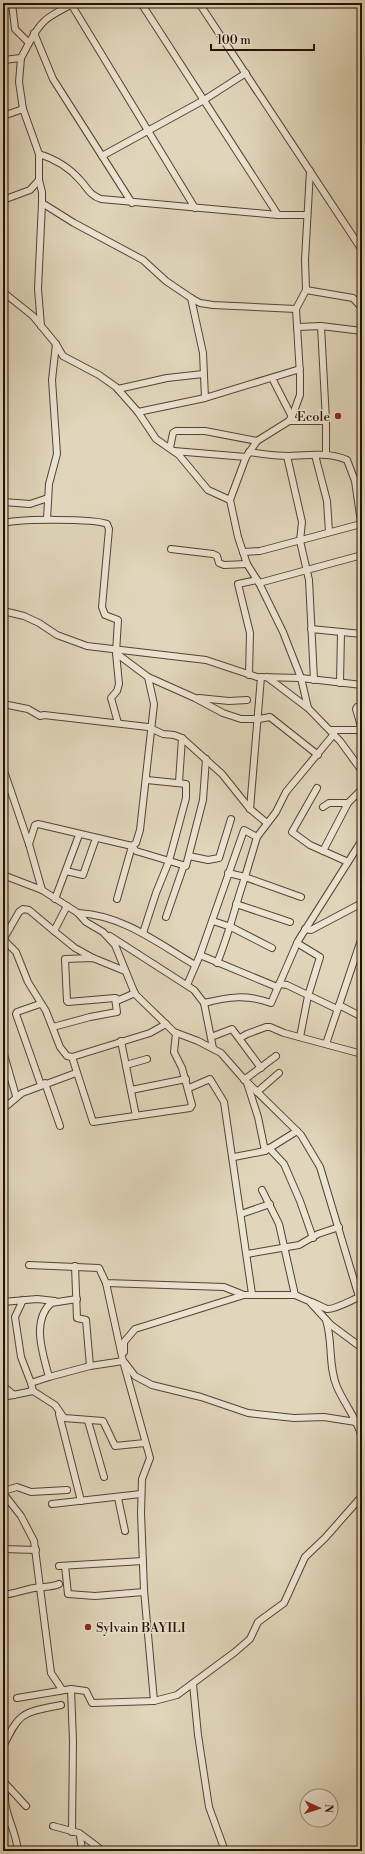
<svg xmlns="http://www.w3.org/2000/svg" width="365" height="1854" viewBox="0 0 365 1854" font-family="'Libre Bodoni',serif">
<style>
.lines{fill:none;stroke-linecap:round;stroke-linejoin:round}
.street-casing{stroke:#544232;stroke-width:8}
.street{stroke:#ece4d3;stroke-width:6}
.poi-dot{fill:#8f2418;stroke:#ece4d3;stroke-width:1.5}
.labels{text-anchor:middle;stroke-width:3;stroke-linejoin:round;paint-order:stroke}
.poi-label{font-size:13px;fill:#251005;stroke:#ece4d3;text-anchor:end}
</style>
<rect width="100%" height="100%" fill="#e1d6bb"/>
<filter id="stains"><feTurbulence type="fractalNoise" baseFrequency=".005" numOctaves="4"/><feColorMatrix values="0 0 0 0 .2 0 0 0 0 .09 0 0 0 0 .02 0 0 0 .5 -.17"/></filter>
<radialGradient id="worn" r=".72"><stop offset=".6" stop-color="#630" stop-opacity="0"/><stop offset="1" stop-color="#630" stop-opacity=".3"/></radialGradient>
<g class="lines">
<g class="street-casing">
<g id="street">
<path d="M12,3L15,29L29,43L21,58L19,82L23,109L39,154V180L42,192V203L38,289L41,326"/>
<path d="M141,3L278,215"/>
<path d="M199,3L362,250"/>
<path d="M71,4L195,208"/>
<path d="M34,33L53,79L132,203"/>
<path d="M29,43C43,17 49,17 74,3"/>
<path d="M3,60L21,58"/>
<path d="M3,116L23,109"/>
<path d="M39,154C55,159 70,168 81,181C88,189 91,196 101,199L278,215H307"/>
<path d="M102,156L204,100L246,73"/>
<path d="M3,200L30,190L39,180"/>
<path d="M42,203L74,223L143,260L166,281L191,298L200,303L213,305L296,309"/>
<path d="M306,290L353,298L362,308"/>
<path d="M3,292L33,316L56,344L63,356L99,375L116,387L138,412L156,439L179,455L208,490L230,500L238,537L247,564L259,583L283,632L301,678L308,708L340,741L362,771"/>
<path d="M191,298L203,353L205,398"/>
<path d="M321,326L326,421V455"/>
<path d="M297,327L321,326L362,331"/>
<path d="M272,378L292,417"/>
<path d="M118,389L167,378L203,374"/>
<path d="M138,412L205,398L300,369"/>
<path d="M289,421H326"/>
<path d="M170,448L173,433L176,431H205L257,441"/>
<path d="M174,451L246,457"/>
<path d="M249,452C262,454 276,456 289,456C309,455 329,452 347,460L355,481L362,529"/>
<path d="M315,455L327,501L329,532"/>
<path d="M287,456L302,522L300,541L309,580L314,680"/>
<path d="M230,500L246,457L257,441L289,421L293,414L300,395V375L296,309L306,290L305,260L310,171"/>
<path d="M3,502L30,504L48,498"/>
<path d="M47,519L49,484L57,454L52,380L56,344"/>
<path d="M3,524C14,518 97,519 107,524L109,529L102,607L105,615L118,620L116,653L148,677L195,698L223,713L241,719H259L270,717L318,755"/>
<path d="M171,549L213,554L217,556L219,563L224,565L247,564"/>
<path d="M243,552L260,551L361,524"/>
<path d="M259,583L362,555"/>
<path d="M3,611L24,616L39,623L57,635L87,646L206,660L257,677L301,678L362,685"/>
<path d="M311,629L362,634"/>
<path d="M116,653L119,684L117,691L111,698L118,723"/>
<path d="M249,675L250,633L238,584L257,580"/>
<path d="M267,677L308,708"/>
<path d="M340,683L341,632"/>
<path d="M199,698L229,701L247,700"/>
<path d="M3,704L28,709L40,716L44,715L148,727L163,734L174,735L182,738L222,774L250,809L267,823"/>
<path d="M330,730H362"/>
<path d="M362,730L356,709L357,707L362,706"/>
<path d="M3,768L29,844L42,890"/>
<path d="M179,782L182,738"/>
<path d="M317,788L292,832L310,845L348,862"/>
<path d="M323,807L329,803H348L362,789"/>
<path d="M250,809L261,677"/>
<path d="M29,844L35,825L38,824L132,846L136,851L186,866L203,800L206,759"/>
<path d="M323,851L348,803"/>
<path d="M189,856L208,860L219,858L231,819"/>
<path d="M66,871L83,875L96,838"/>
<path d="M3,875L42,890L78,913L86,922L103,932L115,945L135,994L174,1032L198,1041L221,1053L242,1077L301,1135L320,1167L359,1297"/>
<path d="M301,897L245,877L257,837L276,812L286,792L334,734"/>
<path d="M55,899L79,835"/>
<path d="M117,899L132,846L136,843L140,830L154,704L148,677"/>
<path d="M236,904L290,922"/>
<path d="M67,906L54,931L75,948L93,958"/>
<path d="M78,913C123,915 159,944 195,965"/>
<path d="M166,917L184,865"/>
<path d="M213,921L231,927L272,948"/>
<path d="M305,929L311,930L362,903"/>
<path d="M143,933L156,893L169,861L186,798V784L147,780"/>
<path d="M110,936L194,990L204,1003L213,1048"/>
<path d="M3,939L16,952L28,982L46,1011L60,1047L67,1056L72,1057L150,1033L166,1024"/>
<path d="M3,940L19,912L23,909L29,910L54,931"/>
<path d="M297,943L320,957L308,996L300,1037"/>
<path d="M200,955L244,830L257,837"/>
<path d="M217,963C229,935 235,906 245,877L228,873"/>
<path d="M125,971L93,958L65,959L67,1001L68,1002L115,998L119,1000L135,993"/>
<path d="M279,984L287,985L337,1009"/>
<path d="M187,985L200,955L277,987"/>
<path d="M204,1003C228,997 247,994 271,1003L298,941L362,840"/>
<path d="M40,1004L17,1012L16,1014L41,1085"/>
<path d="M339,1005L362,1017"/>
<path d="M53,1027L90,1017L117,1012L115,998"/>
<path d="M211,1037L232,1029L261,1068"/>
<path d="M240,1038L247,1034L266,1027H270L284,1033L362,1054"/>
<path d="M121,1041L136,1116"/>
<path d="M326,1044L362,937"/>
<path d="M3,1051L16,1096"/>
<path d="M72,1057L93,1122L190,1108L192,1105L182,1068L174,1052L176,1033"/>
<path d="M126,1065L147,1059"/>
<path d="M244,1080L276,1056"/>
<path d="M45,1083L60,1126"/>
<path d="M247,1083L258,1117L265,1151"/>
<path d="M189,1088L210,1079L224,1102L252,1294"/>
<path d="M131,1090L186,1079"/>
<path d="M257,1092L279,1073"/>
<path d="M3,1109L22,1093L76,1073"/>
<path d="M269,1148L284,1164L300,1201L313,1238"/>
<path d="M234,1157L265,1151L297,1131"/>
<path d="M262,1190L279,1224L295,1295"/>
<path d="M241,1214L270,1204"/>
<path d="M247,1254L299,1245L318,1234L339,1227"/>
<path d="M29,1265L99,1268L106,1283L224,1287L244,1295H295L309,1301L331,1325L362,1348"/>
<path d="M75,1266L77,1318L86,1320L90,1366"/>
<path d="M106,1283L123,1361L150,1458L142,1479L141,1513L144,1590L154,1701"/>
<path d="M23,1300L15,1317L21,1357L31,1383"/>
<path d="M3,1302L37,1299L55,1301"/>
<path d="M312,1302C317,1304 322,1307 327,1309C335,1310 353,1299 362,1296"/>
<path d="M326,1320C333,1342 328,1366 337,1387C345,1405 356,1417 362,1437"/>
<path d="M124,1352V1342L135,1329L244,1295"/>
<path d="M125,1363L135,1376L152,1385L201,1397L248,1413L294,1418L324,1417L362,1423"/>
<path d="M49,1377L90,1366L123,1361"/>
<path d="M3,1386L14,1395"/>
<path d="M33,1391L55,1405L64,1418L103,1421L115,1446L145,1443"/>
<path d="M3,1397L33,1391L31,1383L49,1377C43,1354 31,1322 51,1303L77,1299"/>
<path d="M59,1414L81,1501"/>
<path d="M88,1421L104,1477"/>
<path d="M3,1491L17,1487L31,1492L67,1490"/>
<path d="M3,1493L21,1516L34,1541L51,1673L61,1688"/>
<path d="M118,1498L125,1531"/>
<path d="M52,1504L141,1494"/>
<path d="M3,1549L36,1550"/>
<path d="M59,1566L143,1561"/>
<path d="M65,1566L68,1594L95,1596L144,1592"/>
<path d="M3,1595C14,1594 23,1590 34,1588C43,1586 50,1588 59,1584"/>
<path d="M193,1684L198,1735L209,1807L225,1851"/>
<path d="M71,1689L73,1741L72,1832"/>
<path d="M17,1698L71,1689L86,1691L92,1703L154,1701L177,1695L235,1652L250,1639L258,1622L284,1603L305,1557L325,1538L362,1496"/>
<path d="M3,1747C20,1711 22,1713 61,1705"/>
<path d="M3,1781L26,1806"/>
<path d="M6,1785C1,1813 15,1824 18,1851"/>
<path d="M53,1826L79,1833L103,1851"/>
<path d="M80,1835L82,1851"/>
</g>
</g>
<use href="#street" class="street"/>
</g>
<g class="poi-dot">
<circle cx="338" cy="416" r="4"/>
<circle cx="88" cy="1627" r="4"/>
</g>
<g class="labels">
<g class="poi-label">
<text x="330" y="421">Ecole</text>
<text x="96" y="1632" text-anchor="start">Sylvain BAYILI</text>
</g>
</g>
<rect width="365" height="1854" fill="none" stroke="#e1d6bb" stroke-width="16"/>
<rect x="4" y="4" width="357" height="1846" fill="none" stroke="#251005" stroke-width="2"/>
<rect x="8" y="8" width="349" height="1838" fill="none" stroke="#251005"/>
<g transform="translate(319 1808) rotate(93)"><circle r="19" fill="#ece4d3" stroke="#9c8f81"/>
<path d="M0-3L7 15L0 10L-7 15Z" fill="#8f2418"/>
<text y="-6" font-size="11" font-weight="bold" text-anchor="middle" fill="#251005">N</text>
</g>
<path d="M211 44v6h103v-6" fill="none" stroke="#251005" stroke-width="2"/>
<text x="217" y="44" font-size="12" fill="#251005" stroke="#ece4d3" stroke-width="3" paint-order="stroke">100 m</text>
<rect width="100%" height="100%" filter="url(#stains)"/>
<rect width="100%" height="100%" fill="url(#worn)"/>
</svg>
